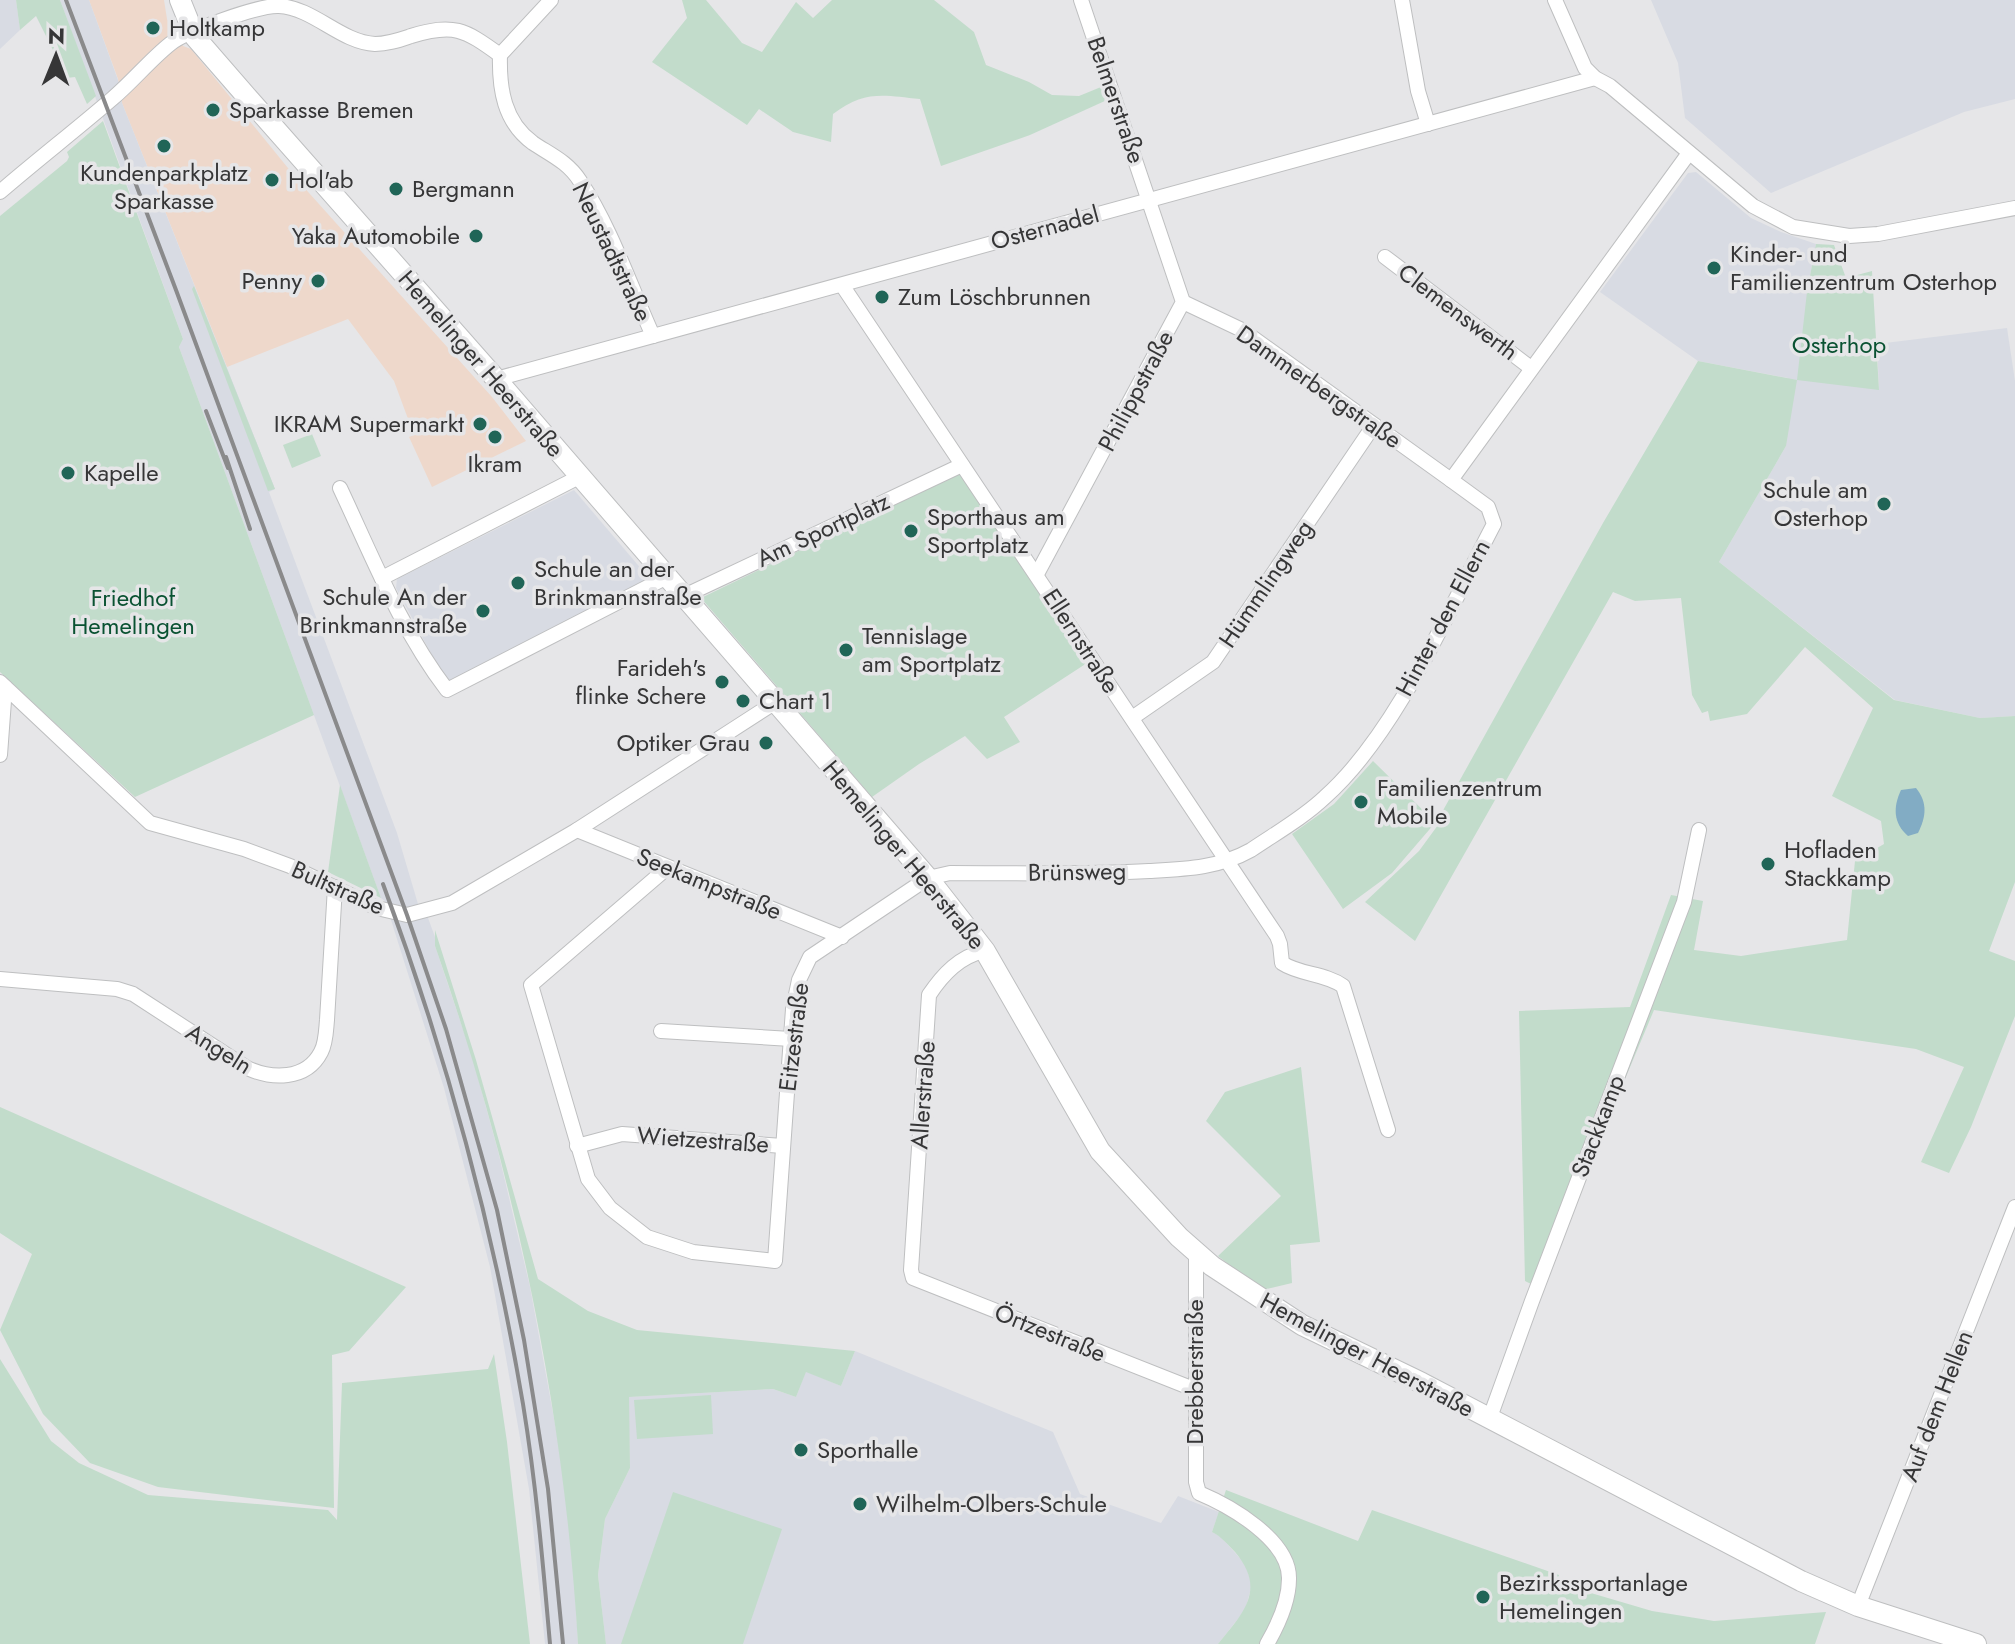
<svg xmlns="http://www.w3.org/2000/svg" width="2015" height="1644" viewBox="0 0 2015 1644" font-family="Jost,sans-serif">
<style>
.commercial{fill:#eed8cb}
.built{fill:#d8dbe3}
.green{fill:#c2dccb}
.water{fill:#82acc4}
.lines{fill:none;stroke-linecap:round;stroke-linejoin:round}
.street-casing{stroke:#bebfc0;stroke-width:16}
.secondary-casing{stroke:#bebfc0;stroke-width:22}
.street{stroke:#fff;stroke-width:14}
.secondary{stroke:#fff;stroke-width:20}
.rail{stroke:#8a8a8b;stroke-width:4}
.poi-dot{fill:#206557;stroke:#e6e6e8;stroke-width:3}
.labels{text-anchor:middle;stroke-width:7;stroke-linejoin:round;paint-order:stroke}
.poi-label{font-size:24px;fill:#363637;stroke:#e6e6e8;text-anchor:start}
.street-label{font-size:24px;fill:#363637;stroke:#e6e6e8}
.park-label{font-size:24px;fill:#0a5232;stroke:#e6e6e8}
</style>
<rect width="100%" height="100%" fill="#e6e6e8"/>
<path class="commercial" d="M89,0H164L167,19L183,46L191,49L301,184L492,397L526,441L432,487L409,437L414,435L394,381L348,319L227,367L122,103L118,79Z"/>
<g class="built">
<path d="M0,0H16L20,30L0,49Z"/>
<path d="M60,0H89L118,80L122,103L275,489L269,492L397,833L418,904L424,907L435,937V946L472,1056L498,1151L530,1287L561,1457L573,1553L578,1644H545L529,1489L490,1267L444,1088L385,901L381,898L179,347L183,339Z"/>
<path d="M1651,0H2015V99L1964,112L1771,193L1685,118L1678,63Z"/>
<path d="M1696,172L1751,218L1781,232L1816,244L1807,292L1879,390L1877,344L2007,328L2015,381V716L1980,718L1895,700L1719,562L1786,446L1788,378L1698,361L1600,292L1688,173Z"/>
<path d="M574,490L649,578L450,683L443,676L396,588L397,579Z"/>
<path d="M855,1351L1053,1432L1080,1494L1161,1523L1178,1496L1219,1512L1212,1532L1221,1537L1245,1564L1252,1585L1245,1610L1218,1644H606L598,1575L605,1519L630,1468L628,1397L773,1389L796,1397L806,1371L841,1386Z"/>
</g>
<g class="green">
<path d="M16,0H60L96,96L87,104L75,77L67,78L36,16L20,30Z"/>
<path d="M682,0H706L742,43L762,52L796,2L813,18L832,0H934L974,32L986,65L1029,82L1052,95L1079,96L1101,87L1107,100L1030,135L941,166L920,99C883,95 864,90 833,114L831,142L793,132L759,109L747,125L652,62L687,18Z"/>
<path d="M103,121L183,339L179,347L314,715L135,797L0,672V216L67,161L69,157L67,152Z"/>
<path d="M1816,244L1834,245L1846,278L1872,271L1879,390L1797,380L1786,446L1719,562L1894,700L1980,718L2015,716V882L1989,951L2015,961V1016L1971,1127L1949,1173L1921,1162L1964,1067L1916,1049L1654,1010L1617,1098L1605,1093L1535,1286L1525,1281L1519,1011L1630,1007L1671,895L1703,901L1694,950L1741,956L1847,940L1855,861L1884,844L1881,821L1832,796L1873,708L1805,647L1747,714L1710,721L1708,711L1702,713L1692,695L1681,598L1635,601L1613,592L1415,941L1365,902L1419,851L1438,825L1435,823L1392,873L1343,909L1292,834L1334,804L1373,761L1436,823L1603,523L1698,361L1797,380L1807,292Z"/>
<path d="M194,286L275,489L268,491L192,289Z"/>
<path d="M312,434L321,456L292,468L283,445Z"/>
<path d="M962,472L1087,663L1004,717L1020,742L987,759L965,736L919,764L872,797L701,598Z"/>
<path d="M340,785L381,898L328,872Z"/>
<path d="M435,930L476,1060L538,1279L588,1311L637,1330L855,1351L841,1386L806,1372L796,1397L773,1389L629,1397L630,1468L605,1519L598,1575L606,1644H578C564,1406 514,1170 435,946Z"/>
<path d="M1301,1067L1320,1242L1290,1245L1292,1283L1262,1290L1218,1256L1281,1196L1206,1121L1225,1092Z"/>
<path d="M0,1107L406,1287L349,1351L332,1355L334,1508L158,1487L90,1463L43,1414L0,1330L32,1254L0,1233Z"/>
<path d="M494,1354L507,1442L530,1644H0V1359L51,1441L79,1463L148,1495L328,1510L337,1520L342,1383L488,1369Z"/>
<path d="M711,1395L713,1434L637,1439L634,1400Z"/>
<path d="M1226,1490L1358,1541L1372,1510L1559,1575L1557,1583L1652,1611L1714,1621L1826,1612L1815,1644H1218C1243,1613 1267,1590 1235,1552C1227,1544 1222,1537 1212,1532Z"/>
<path d="M673,1492L782,1529L743,1644H621Z"/>
</g>
<path class="water" d="M1916,788C1928,803 1926,817 1918,833L1908,836C1893,823 1893,807 1901,790Z"/>
<g class="lines">
<g class="street-casing">
<g id="street">
<path d="M1402,0L1418,91L1428,124"/>
<path d="M1555,0L1585,68L1595,78L1610,86L1753,206L1793,227L1849,236L1878,234L2015,208"/>
<path d="M500,55C499,89 504,122 533,143C551,155 568,162 580,181C611,228 630,285 653,336"/>
<path d="M500,55L551,0"/>
<path d="M0,192C37,160 76,130 113,98C133,81 150,60 170,44C186,31 260,5 279,6C314,8 340,42 375,44C388,44 399,40 411,36C454,23 464,29 500,55"/>
<path d="M1385,257L1531,368"/>
<path d="M842,285L1277,936L1280,944L1282,963C1300,975 1325,973 1343,986L1388,1130"/>
<path d="M1183,302L1242,330L1451,480"/>
<path d="M496,379L1595,78"/>
<path d="M340,488C372,556 401,630 447,690L667,577"/>
<path d="M1037,574L1183,302L1081,0"/>
<path d="M382,578L579,477"/>
<path d="M684,596L962,465"/>
<path d="M0,682L150,823L244,849L290,866L377,908L407,915L452,903L577,830L774,703"/>
<path d="M1132,718L1213,662L1374,425"/>
<path d="M0,755L5,687"/>
<path d="M577,830L842,937"/>
<path d="M667,868L531,985L588,1179L610,1208L647,1237L693,1252L775,1261L793,1009L799,980L810,957L928,878L950,873C1016,873 1083,875 1149,871C1185,869 1219,868 1251,850C1276,833 1303,818 1325,797C1397,733 1449,609 1494,524L1488,507L1451,480L1689,153"/>
<path d="M985,951C960,956 943,974 929,995L911,1270L913,1278L1196,1390"/>
<path d="M0,979L117,989L133,994L247,1068C271,1079 306,1081 321,1052C326,1043 326,1030 327,1020L335,887"/>
<path d="M661,1031L791,1039"/>
<path d="M577,1146L622,1134L783,1146"/>
<path d="M1196,1251V1482L1199,1493C1230,1506 1290,1540 1289,1579C1289,1602 1278,1625 1267,1644"/>
<path d="M1489,1420L1532,1301L1684,902L1699,830"/>
<path d="M1858,1606L2015,1207"/>
</g>
</g>
<g class="secondary-casing">
<path id="secondary" d="M180,0L195,37L248,98L496,379L928,878L985,951L1100,1151L1179,1237L1212,1266L1302,1325L1422,1383L1801,1581L1858,1606L1976,1644"/>
</g>
<use href="#street" class="street"/>
<use href="#secondary" class="secondary"/>
<g class="rail">
<path d="M66,0L176,290L407,915L446,1029L497,1210L524,1340L548,1489L563,1644"/>
<path d="M206,411L228,468"/>
<path d="M226,457L250,529"/>
<path d="M383,884C446,1053 493,1227 523,1404C536,1483 543,1564 550,1644"/>
</g>
</g>
<g class="poi-dot">
<circle cx="153" cy="28" r="8"/>
<circle cx="213" cy="110" r="8"/>
<circle cx="164" cy="146" r="8"/>
<circle cx="272" cy="180" r="8"/>
<circle cx="396" cy="189" r="8"/>
<circle cx="476" cy="236" r="8"/>
<circle cx="1714" cy="268" r="8"/>
<circle cx="318" cy="281" r="8"/>
<circle cx="882" cy="297" r="8"/>
<circle cx="480" cy="424" r="8"/>
<circle cx="495" cy="437" r="8"/>
<circle cx="68" cy="473" r="8"/>
<circle cx="1884" cy="504" r="8"/>
<circle cx="911" cy="531" r="8"/>
<circle cx="518" cy="583" r="8"/>
<circle cx="483" cy="611" r="8"/>
<circle cx="846" cy="650" r="8"/>
<circle cx="722" cy="682" r="8"/>
<circle cx="743" cy="701" r="8"/>
<circle cx="766" cy="743" r="8"/>
<circle cx="1361" cy="802" r="8"/>
<circle cx="1768" cy="864" r="8"/>
<circle cx="801" cy="1450" r="8"/>
<circle cx="860" cy="1504" r="8"/>
<circle cx="1483" cy="1597" r="8"/>
</g>
<g class="labels">
<g class="poi-label">
<text x="169" y="36">Holtkamp</text>
<text x="229" y="118">Sparkasse Bremen</text>
<text x="164" y="181" text-anchor="middle">Kundenparkplatz<tspan x="164" dy="28">Sparkasse</tspan></text>
<text x="288" y="188">Hol'ab</text>
<text x="412" y="197">Bergmann</text>
<text x="460" y="244" text-anchor="end">Yaka Automobile</text>
<text x="1730" y="262">Kinder- und<tspan x="1730" dy="28">Familienzentrum Osterhop</tspan></text>
<text x="302" y="289" text-anchor="end">Penny</text>
<text x="898" y="305">Zum Löschbrunnen</text>
<text x="464" y="432" text-anchor="end">IKRAM Supermarkt</text>
<text x="495" y="472" text-anchor="middle">Ikram</text>
<text x="84" y="481">Kapelle</text>
<text x="1868" y="498" text-anchor="end">Schule am<tspan x="1868" dy="28">Osterhop</tspan></text>
<text x="927" y="525">Sporthaus am<tspan x="927" dy="28">Sportplatz</tspan></text>
<text x="534" y="577">Schule an der<tspan x="534" dy="28">Brinkmannstraße</tspan></text>
<text x="467" y="605" text-anchor="end">Schule An der<tspan x="467" dy="28">Brinkmannstraße</tspan></text>
<text x="862" y="644">Tennislage<tspan x="862" dy="28">am Sportplatz</tspan></text>
<text x="706" y="676" text-anchor="end">Farideh's<tspan x="706" dy="28">flinke Schere</tspan></text>
<text x="759" y="709">Chart 1</text>
<text x="750" y="751" text-anchor="end">Optiker Grau</text>
<text x="1377" y="796">Familienzentrum<tspan x="1377" dy="28">Mobile</tspan></text>
<text x="1784" y="858">Hofladen<tspan x="1784" dy="28">Stackkamp</tspan></text>
<text x="817" y="1458">Sporthalle</text>
<text x="876" y="1512">Wilhelm-Olbers-Schule</text>
<text x="1499" y="1591">Bezirkssportanlage<tspan x="1499" dy="28">Hemelingen</tspan></text>
</g>
<g class="street-label">
<text transform="translate(1116 100) rotate(71)" y="8">Belmerstraße</text>
<text transform="translate(1045 228) rotate(-15)" y="8">Osternadel</text>
<text transform="translate(612 252) rotate(64)" y="8">Neustadtstraße</text>
<text transform="translate(1458 312) rotate(37)" y="8">Clemenswerth</text>
<text transform="translate(481 364) rotate(49)" y="8">Hemelinger Heerstraße</text>
<text transform="translate(1319 387) rotate(35)" y="8">Dammerbergstraße</text>
<text transform="translate(1136 391) rotate(-62)" y="8">Philippstraße</text>
<text transform="translate(823 530) rotate(-25)" y="8">Am Sportplatz</text>
<text transform="translate(1266 584) rotate(-56)" y="8">Hümmlingweg</text>
<text transform="translate(1443 618) rotate(-62)" y="8">Hinter den Ellern</text>
<text transform="translate(1081 641) rotate(57)" y="8">Ellernstraße</text>
<text transform="translate(904 855) rotate(50)" y="8">Hemelinger Heerstraße</text>
<text transform="translate(1077 872) rotate(-1)" y="8">Brünsweg</text>
<text transform="translate(709 884) rotate(22)" y="8">Seekampstraße</text>
<text transform="translate(338 888) rotate(24)" y="8">Bultstraße</text>
<text transform="translate(794 1037) rotate(-83)" y="8">Eitzestraße</text>
<text transform="translate(219 1049) rotate(32)" y="8">Angeln</text>
<text transform="translate(923 1095) rotate(-86)" y="8">Allerstraße</text>
<text transform="translate(1598 1126) rotate(-69)" y="8">Stackkamp</text>
<text transform="translate(703 1140) rotate(4)" y="8">Wietzestraße</text>
<text transform="translate(1050 1333) rotate(22)" y="8">Örtzestraße</text>
<text transform="translate(1367 1355) rotate(28)" y="8">Hemelinger Heerstraße</text>
<text transform="translate(1195 1372) rotate(-90)" y="8">Drebberstraße</text>
<text transform="translate(1937 1406) rotate(-69)" y="8">Auf dem Hellen</text>
</g>
<g class="park-label">
<text x="1839" y="353">Osterhop</text>
<text x="133" y="606">Friedhof<tspan x="133" dy="28">Hemelingen</tspan></text>
</g>
</g>
<g transform="translate(56 56) rotate(1)" stroke="#e6e6e8" stroke-width="6" paint-order="stroke">
<path d="M0-6L14 30L0 20L-14 30Z" fill="#363637"/>
<text y="-12" font-size="22" font-weight="bold" text-anchor="middle" fill="#363637">N</text>
</g>
</svg>
